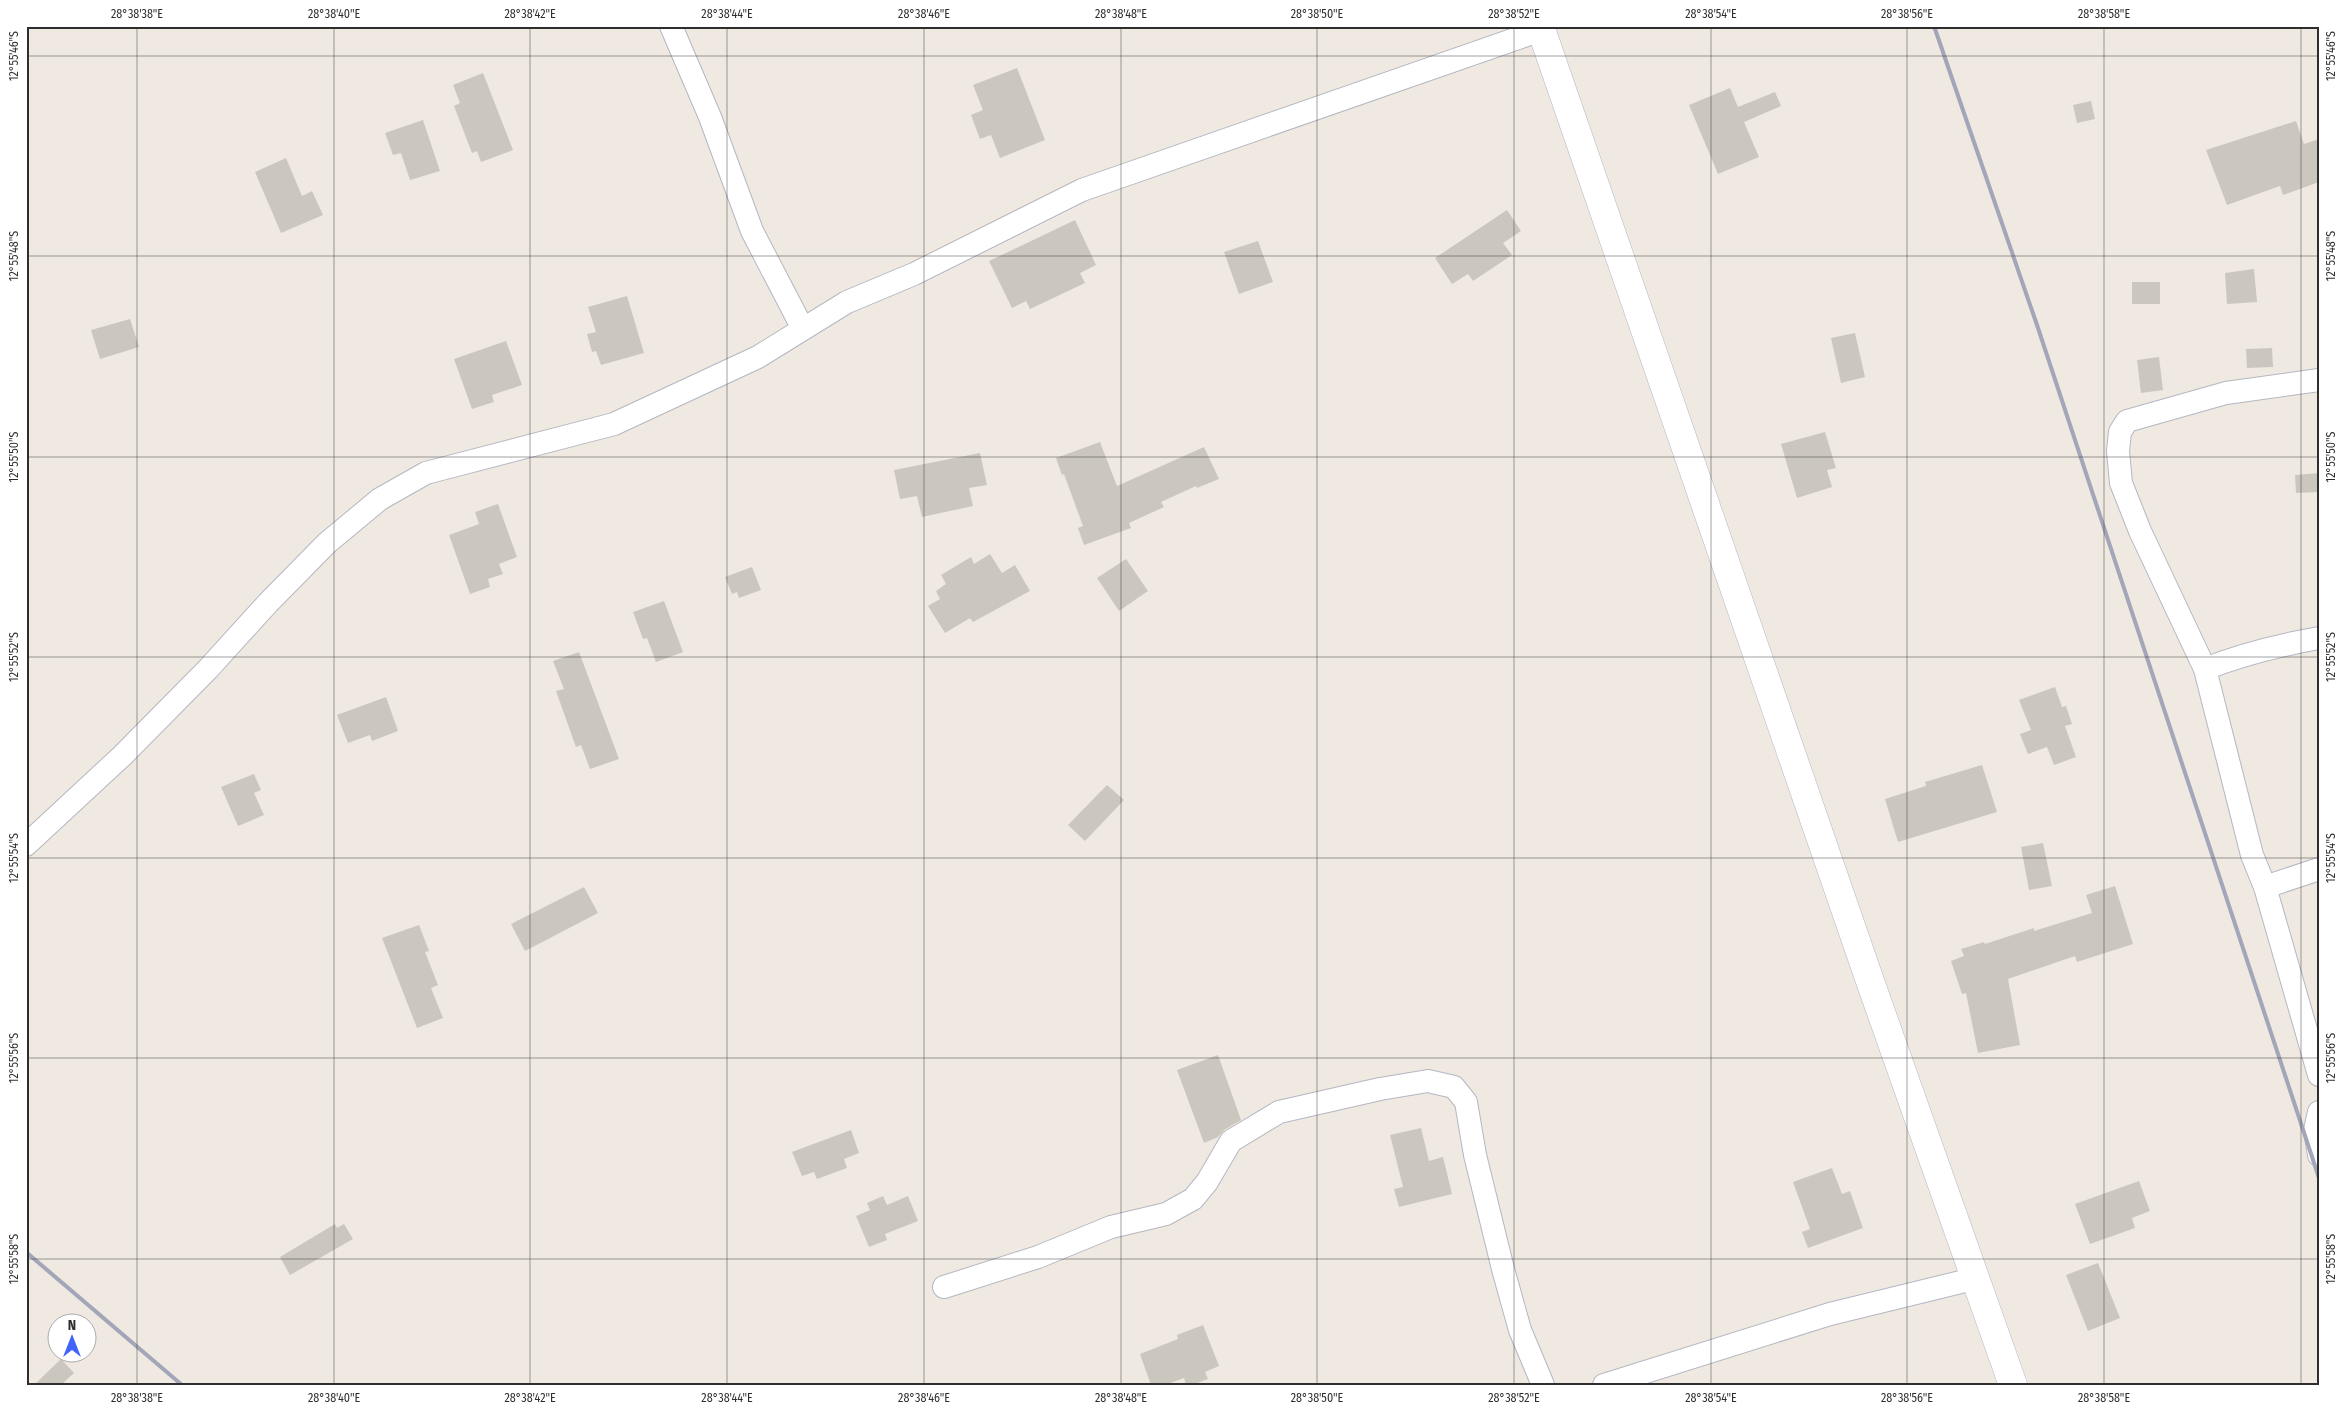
<svg xmlns="http://www.w3.org/2000/svg" width="2345" height="1411" viewBox="0 0 2345 1411" font-family="'Fira Sans Condensed',sans-serif">
<style>
.building{fill:#cbc7bf}
.lines{fill:none;stroke-linecap:round;stroke-linejoin:round}
.minor-casing{stroke:#b4b7c1;stroke-width:24}
.tertiary-casing{stroke:#b4b7c1;stroke-width:29}
.minor{stroke:#fff;stroke-width:22}
.tertiary{stroke:#fff;stroke-width:28}
.rail{stroke:#a3a6b8;stroke-width:4}
.ticks{fill:none;stroke:#2e2e2e;stroke-width:1;stroke-opacity:0.45}
.neatline{fill:none;stroke:#2e2e2e;stroke-width:2}
.ticks-label{font-size:12px;text-anchor:middle;fill:#2e2e2e}
</style>
<rect width="100%" height="100%" fill="#efe9e1"/>
<g class="building">
<path d="M1017,68L1045,140L1000,158L991,135L980,139L971,115L983,110L973,85Z"/>
<path d="M483,73L513,150L481,162L477,151L472,153L454,106L460,103L453,85Z"/>
<path d="M1730,88L1738,107L1775,92L1781,106L1744,122L1759,157L1718,174L1689,105Z"/>
<path d="M2091,101L2095,119L2077,123L2073,105Z"/>
<path d="M423,120L440,171L410,180L401,153L393,155L385,133Z"/>
<path d="M2296,121L2304,144L2319,139V182L2283,195L2280,186L2227,205L2206,150Z"/>
<path d="M286,158L302,196L312,191L323,215L281,233L255,172Z"/>
<path d="M1507,210L1521,231L1503,243L1512,255L1473,281L1468,274L1452,284L1435,258Z"/>
<path d="M1075,220L1096,265L1080,273L1085,283L1030,309L1026,301L1012,308L989,261Z"/>
<path d="M1258,241L1273,282L1239,294L1224,252Z"/>
<path d="M2254,269L2257,302L2227,304L2225,273Z"/>
<rect x="2132" y="282" width="28" height="22"/>
<path d="M627,296L644,353L601,365L596,351L592,352L587,334L596,332L588,307Z"/>
<path d="M130,319L139,347L100,359L91,330Z"/>
<path d="M1855,333L1865,377L1841,383L1831,338Z"/>
<path d="M506,341L522,385L492,395L494,402L472,409L454,359Z"/>
<path d="M2272,348L2273,367L2247,368L2246,349Z"/>
<path d="M2159,357L2163,390L2141,393L2137,360Z"/>
<path d="M1825,432L1836,468L1827,470L1832,487L1797,498L1781,444Z"/>
<path d="M1100,442L1117,486L1204,447L1219,479L1197,488L1196,486L1161,502L1164,507L1129,523L1131,528L1084,545L1078,528L1083,526L1064,474L1062,475L1056,458Z"/>
<path d="M980,453L987,485L969,488L973,506L922,517L917,496L900,499L894,470Z"/>
<path d="M2319,473V492L2296,493L2295,475Z"/>
<path d="M498,504L517,557L499,564L503,574L488,579L490,587L470,594L449,535L479,524L475,512Z"/>
<path d="M990,554L1002,573L1015,565L1030,591L973,622L970,618L945,633L928,606L940,599L936,591L946,584L941,575L971,557L974,564Z"/>
<path d="M1126,559L1148,591L1119,611L1097,578Z"/>
<path d="M752,567L761,590L739,598L737,592L732,594L725,577Z"/>
<path d="M664,601L683,652L656,662L647,638L643,639L633,612Z"/>
<path d="M579,652L619,759L590,769L581,745L576,747L556,691L564,689L553,661Z"/>
<path d="M2055,687L2062,707L2066,706L2072,724L2065,726L2076,757L2054,765L2047,747L2028,754L2020,734L2031,730L2019,700Z"/>
<path d="M386,697L398,731L372,741L370,735L348,743L337,715Z"/>
<path d="M1982,765L1997,812L1898,842L1885,799L1926,786L1925,782Z"/>
<path d="M254,774L261,790L254,793L264,815L238,826L221,787Z"/>
<path d="M1107,785L1124,800L1085,841L1068,825Z"/>
<path d="M2043,843L2052,886L2029,890L2021,847Z"/>
<path d="M2115,886L2133,944L2077,962L2075,956L2008,979L2020,1045L1978,1053L1966,993L1962,994L1951,961L1964,956L1961,949L1984,942L1985,944L2034,928V931L2092,913L2086,895Z"/>
<path d="M584,887L598,913L525,951L511,924Z"/>
<path d="M419,925L429,951L425,952L438,985L431,988L443,1018L417,1028L382,938Z"/>
<path d="M1218,1055L1241,1120L1224,1130L1218,1137L1204,1143L1177,1070Z"/>
<path d="M1421,1128L1429,1161L1443,1157L1452,1194L1399,1207L1394,1189L1403,1187L1390,1135Z"/>
<path d="M851,1130L859,1153L844,1159L847,1168L817,1179L814,1172L802,1176L792,1152Z"/>
<path d="M1832,1168L1842,1194L1850,1191L1863,1228L1808,1248L1802,1232L1810,1229L1793,1182Z"/>
<path d="M2139,1181L2150,1211L2132,1218L2135,1228L2090,1244L2075,1204Z"/>
<path d="M883,1196L887,1205L908,1196L918,1221L885,1234L887,1240L869,1247L856,1216L870,1210L867,1203Z"/>
<path d="M335,1224L337,1228L344,1224L353,1239L290,1275L280,1257Z"/>
<path d="M2098,1263L2120,1318L2088,1331L2066,1275Z"/>
<path d="M1203,1325L1219,1366L1205,1372L1208,1379L1192,1385H1186L1184,1378L1165,1385H1151L1140,1354L1178,1339L1177,1335Z"/>
<path d="M61,1359L74,1373L61,1385H34Z"/>
</g>
<g class="lines">
<g class="minor-casing">
<g id="minor">
<path d="M671,26L710,117L752,231L803,329"/>
<path d="M2205,669C2242,654 2280,645 2319,638"/>
<path d="M26,845L122,756L208,669L268,603L327,543L380,499L426,473L614,424L758,357L847,302L914,274L1082,190L1541,30"/>
<path d="M2319,869L2265,887L2319,1075"/>
<path d="M2265,887L2252,855L2205,669L2140,531L2121,483L2118,451L2120,432L2127,421L2226,393L2319,380"/>
<path d="M2319,1112L2315,1130L2319,1155"/>
<path d="M944,1287L1038,1257L1111,1227L1166,1214L1193,1199L1207,1182L1231,1141L1279,1112L1380,1089L1428,1081L1454,1087L1466,1102L1475,1155L1503,1269L1520,1330L1543,1385"/>
<path d="M1604,1385L1830,1314L1977,1278"/>
</g>
</g>
<g class="tertiary-casing">
<path id="tertiary" d="M1540,26L1870,981L2013,1385"/>
</g>
<use href="#minor" class="minor"/>
<use href="#tertiary" class="tertiary"/>
<g class="rail">
<path d="M1934,26L2037,325L2319,1178"/>
<path d="M26,1252L182,1385"/>
</g>
</g>
<path class="ticks" d="M137,26V1385M334,26V1385M530,26V1385M727,26V1385M924,26V1385M1121,26V1385M1317,26V1385M1514,26V1385M1711,26V1385M1907,26V1385M2104,26V1385M2301,26V1385M26,56H2319M26,256H2319M26,457H2319M26,657H2319M26,858H2319M26,1058H2319M26,1259H2319"/>
<rect width="2345" height="1411" fill="none" stroke="#ffffff" stroke-width="55"/>
<g transform="translate(72 1338)"><circle r="24" fill="#ffffff" stroke="#ababab"/>
<path d="M0-4L9 19L0 12L-9 19Z" fill="#4264fb"/>
<text y="-8" font-size="14" font-weight="bold" text-anchor="middle" fill="#2e2e2e">N</text>
</g>
<rect x="28" y="28" width="2290" height="1356" class="neatline"/>
<g class="ticks-label">
<text x="137" y="18">28°38'38"E</text>
<text x="334" y="18">28°38'40"E</text>
<text x="530" y="18">28°38'42"E</text>
<text x="727" y="18">28°38'44"E</text>
<text x="924" y="18">28°38'46"E</text>
<text x="1121" y="18">28°38'48"E</text>
<text x="1317" y="18">28°38'50"E</text>
<text x="1514" y="18">28°38'52"E</text>
<text x="1711" y="18">28°38'54"E</text>
<text x="1907" y="18">28°38'56"E</text>
<text x="2104" y="18">28°38'58"E</text>
<text transform="translate(14 56) rotate(-90)" y="4">12°55'46"S</text>
<text transform="translate(2331 56) rotate(-90)" y="4">12°55'46"S</text>
<text transform="translate(14 256) rotate(-90)" y="4">12°55'48"S</text>
<text transform="translate(2331 256) rotate(-90)" y="4">12°55'48"S</text>
<text transform="translate(14 457) rotate(-90)" y="4">12°55'50"S</text>
<text transform="translate(2331 457) rotate(-90)" y="4">12°55'50"S</text>
<text transform="translate(14 657) rotate(-90)" y="4">12°55'52"S</text>
<text transform="translate(2331 657) rotate(-90)" y="4">12°55'52"S</text>
<text transform="translate(14 858) rotate(-90)" y="4">12°55'54"S</text>
<text transform="translate(2331 858) rotate(-90)" y="4">12°55'54"S</text>
<text transform="translate(14 1058) rotate(-90)" y="4">12°55'56"S</text>
<text transform="translate(2331 1058) rotate(-90)" y="4">12°55'56"S</text>
<text transform="translate(14 1259) rotate(-90)" y="4">12°55'58"S</text>
<text transform="translate(2331 1259) rotate(-90)" y="4">12°55'58"S</text>
<text x="137" y="1402">28°38'38"E</text>
<text x="334" y="1402">28°38'40"E</text>
<text x="530" y="1402">28°38'42"E</text>
<text x="727" y="1402">28°38'44"E</text>
<text x="924" y="1402">28°38'46"E</text>
<text x="1121" y="1402">28°38'48"E</text>
<text x="1317" y="1402">28°38'50"E</text>
<text x="1514" y="1402">28°38'52"E</text>
<text x="1711" y="1402">28°38'54"E</text>
<text x="1907" y="1402">28°38'56"E</text>
<text x="2104" y="1402">28°38'58"E</text>
</g>
</svg>
